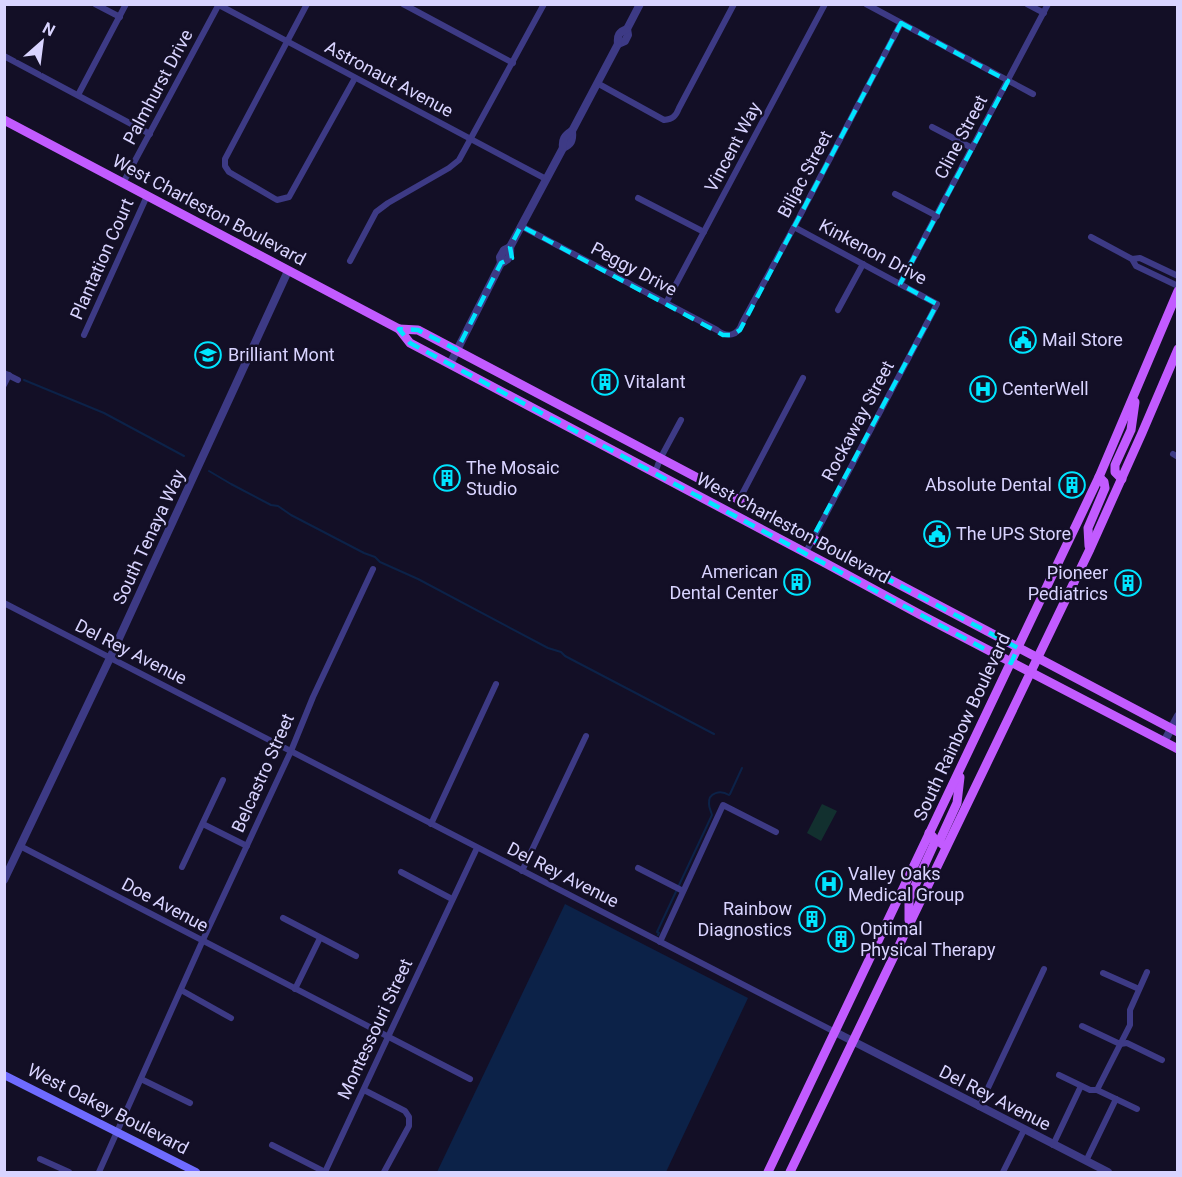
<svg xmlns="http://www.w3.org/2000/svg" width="1182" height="1177" viewBox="0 0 1182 1177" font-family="Roboto,sans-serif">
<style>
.green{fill:#12302f}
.water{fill:#0c2248}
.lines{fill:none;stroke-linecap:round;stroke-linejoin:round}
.stream{stroke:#0c2248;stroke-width:2}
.minor{stroke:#3d3a85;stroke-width:6}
.tertiary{stroke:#3d3a85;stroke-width:8}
.secondary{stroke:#6f6bff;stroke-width:8}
.primary{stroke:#c25bff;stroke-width:9}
.marked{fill:none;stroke:#00e5ff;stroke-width:4.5;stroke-dasharray:12 8;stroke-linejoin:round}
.labels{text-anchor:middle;stroke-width:5;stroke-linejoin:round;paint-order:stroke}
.street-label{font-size:18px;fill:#d9d4ff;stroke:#130f26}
.poi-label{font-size:18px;fill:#d9d4ff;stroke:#130f26;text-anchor:start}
</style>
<rect width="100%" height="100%" fill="#130f26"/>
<path class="green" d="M822,804L837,811L821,841L807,833Z"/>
<path class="water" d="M565,904L748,998L666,1172H437Z"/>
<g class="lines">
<g class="stream">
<path d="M24,380L104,413L184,456"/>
<path d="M209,471L231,484L271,505L278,506L291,515L364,553L375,557L380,562L418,579L548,648L561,652L565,656L714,734"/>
<path d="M730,794L742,768"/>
<path d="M658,935L659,933L657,932L712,815C711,811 709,808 709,804C708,792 721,790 729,795"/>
</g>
<g class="minor">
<path d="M95,4L120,17"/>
<path d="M307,4L225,159V166L229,172L277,200L289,197L355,78"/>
<path d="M403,4L513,63"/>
<path d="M866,4L1033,94"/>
<path d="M1027,4L1044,13"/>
<path d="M219,5L546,179"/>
<path d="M4,56L150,134"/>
<path d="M597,83L664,120C673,119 676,116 679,108L734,4"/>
<path d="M78,95L126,4"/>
<path d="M932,127L972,148"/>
<path d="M123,183L219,4"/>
<path d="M895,194L937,216"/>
<path d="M638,198L704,232"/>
<path d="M521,226L717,330C727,338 738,336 742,323L794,227L901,23"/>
<path d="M794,227L937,304L806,552"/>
<path d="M1091,237L1132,259L1136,266L1178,286"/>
<path d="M1132,259L1140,258L1178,276"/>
<path d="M350,261L376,212L388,203L449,168L459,160L544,4"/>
<path d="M900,284L1048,4"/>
<path d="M666,303L825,4"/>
<path d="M838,310L863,264"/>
<path d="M84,335L147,196"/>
<path d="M4,373L18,380"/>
<path d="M4,385L9,375"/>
<path d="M1173,454L1178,457"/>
<path d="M655,473L660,459L681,420"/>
<path d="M739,500L803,378"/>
<path d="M4,603L835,1032"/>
<path d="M203,824L247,846"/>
<path d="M431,824L496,684"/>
<path d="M20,846L470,1079"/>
<path d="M182,867L223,780"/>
<path d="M638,868L683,891"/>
<path d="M522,871L586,736"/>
<path d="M401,872L452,899"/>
<path d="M283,918L356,956"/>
<path d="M660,942L723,805L776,832"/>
<path d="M1103,973L1139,989"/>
<path d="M295,989L320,938"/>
<path d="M181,990L231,1018"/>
<path d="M1082,1026L1120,1044L1127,1043L1162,1060"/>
<path d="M1059,1075L1090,1090H1097"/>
<path d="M141,1079L190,1103"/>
<path d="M364,1090L405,1111L409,1117V1126L384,1172"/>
<path d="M1116,1099L1137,1109"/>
<path d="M979,1107L1044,969"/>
<path d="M272,1145L325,1172"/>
<path d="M1053,1145L1081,1086"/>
<path d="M40,1159L69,1172"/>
<path d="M1086,1161L1116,1099L1097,1090L1130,1025V1010L1147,972"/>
<path d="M99,1172L202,942L291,751L313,697L373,569"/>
<path d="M325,1172L388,1037L477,848"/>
<path d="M1003,1172L1024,1130"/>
</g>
<g class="tertiary">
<path d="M618,44L625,41L628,35L627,29L640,4"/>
<path d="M563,148C571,144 573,141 572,131"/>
<path d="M501,263C509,260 511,256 510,247L563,148C562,140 564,136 572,131L618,44C617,35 619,32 627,29"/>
<path d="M450,364L501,263L500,257L504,250L510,247"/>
<path d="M1164,742L1178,716"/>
<path d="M4,880L110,658L288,271"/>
<path d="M835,1032L1108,1172"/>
</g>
<path class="secondary" d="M4,1075L196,1172"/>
<g class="primary">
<path d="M4,120L399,329L410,343L827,564L919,614L1178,749"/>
<path d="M399,329L418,330L1178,732"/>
<path d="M1122,479L1115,472V465L1131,430L1135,402"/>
<path d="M1089,546L1088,528L1105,488L1104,482L1099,477"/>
<path d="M946,847L941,843L940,840L957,803L960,777"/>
<path d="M909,920V899L934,844L933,837L929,833"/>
<path d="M768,1172L1099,477L1178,291"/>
<path d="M790,1172L1090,549L1142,433L1178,349"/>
</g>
</g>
<path class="marked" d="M901,23L1008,81L900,284L937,304L812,539L1018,648L1011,663L410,343L399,329L418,330L457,350L501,263L512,258L510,247L521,226L723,335H732L740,330Z"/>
<defs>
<g id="civic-ring" transform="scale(1.35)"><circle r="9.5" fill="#130f26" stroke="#00e5ff" stroke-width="1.5"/><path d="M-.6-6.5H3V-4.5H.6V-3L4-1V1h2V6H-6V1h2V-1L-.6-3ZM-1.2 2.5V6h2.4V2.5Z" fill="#00e5ff"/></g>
<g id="school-ring" transform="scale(1.35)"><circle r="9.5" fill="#130f26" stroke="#00e5ff" stroke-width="1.5"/><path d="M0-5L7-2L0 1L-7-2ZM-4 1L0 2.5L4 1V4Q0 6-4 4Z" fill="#00e5ff"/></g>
<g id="building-ring" transform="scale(1.35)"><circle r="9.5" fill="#130f26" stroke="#00e5ff" stroke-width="1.5"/><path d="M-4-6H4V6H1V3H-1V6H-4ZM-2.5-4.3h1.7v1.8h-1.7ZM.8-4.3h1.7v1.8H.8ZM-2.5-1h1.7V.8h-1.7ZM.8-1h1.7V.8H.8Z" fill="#00e5ff"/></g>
<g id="hospital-ring" transform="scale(1.35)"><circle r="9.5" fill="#130f26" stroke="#00e5ff" stroke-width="1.5"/><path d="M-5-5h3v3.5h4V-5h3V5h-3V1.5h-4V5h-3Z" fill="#00e5ff"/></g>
</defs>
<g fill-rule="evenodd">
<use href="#civic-ring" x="1023" y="340"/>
<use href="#school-ring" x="208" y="355"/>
<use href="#building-ring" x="605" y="382"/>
<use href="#hospital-ring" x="983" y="389"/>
<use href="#building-ring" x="447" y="478"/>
<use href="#building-ring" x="1072" y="485"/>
<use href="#civic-ring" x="937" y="534"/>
<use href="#building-ring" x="797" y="582"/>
<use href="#building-ring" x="1128" y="583"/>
<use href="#hospital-ring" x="829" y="884"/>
<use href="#building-ring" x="812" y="919"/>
<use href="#building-ring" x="841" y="939"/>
</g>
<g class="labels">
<g class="street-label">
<text transform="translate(389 79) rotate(28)" y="6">Astronaut Avenue</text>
<text transform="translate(158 87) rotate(-62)" y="6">Palmhurst Drive</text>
<text transform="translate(961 137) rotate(-62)" y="6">Cline Street</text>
<text transform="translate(733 147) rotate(-62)" y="6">Vincent Way</text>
<text transform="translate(805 174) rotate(-62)" y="6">Biljac Street</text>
<text transform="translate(209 210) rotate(28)" y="6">West Charleston Boulevard</text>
<text transform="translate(873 252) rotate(28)" y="6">Kinkenon Drive</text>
<text transform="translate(102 259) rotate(-66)" y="6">Plantation Court</text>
<text transform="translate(634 269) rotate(28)" y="6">Peggy Drive</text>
<text transform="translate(858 421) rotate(-62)" y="6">Rockaway Street</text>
<text transform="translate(793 528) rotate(28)" y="6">West Charleston Boulevard</text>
<text transform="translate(149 537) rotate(-65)" y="6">South Tenaya Way</text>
<text transform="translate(131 652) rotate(27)" y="6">Del Rey Avenue</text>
<text transform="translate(962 727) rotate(-65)" y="6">South Rainbow Boulevard</text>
<text transform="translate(263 773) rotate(-66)" y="6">Belcastro Street</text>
<text transform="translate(563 875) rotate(27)" y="6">Del Rey Avenue</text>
<text transform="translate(165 905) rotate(28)" y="6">Doe Avenue</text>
<text transform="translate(375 1029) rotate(-65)" y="6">Montessouri Street</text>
<text transform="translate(995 1098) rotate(27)" y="6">Del Rey Avenue</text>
<text transform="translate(108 1109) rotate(27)" y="6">West Oakey Boulevard</text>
</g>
<g class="poi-label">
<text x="1042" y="346">Mail Store</text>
<text x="228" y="361">Brilliant Mont</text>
<text x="624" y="388">Vitalant</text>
<text x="1002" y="395">CenterWell</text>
<text x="466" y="474">The Mosaic<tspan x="466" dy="21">Studio</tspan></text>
<text x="1052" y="491" text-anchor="end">Absolute Dental</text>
<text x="956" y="540">The UPS Store</text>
<text x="778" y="578" text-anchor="end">American<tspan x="778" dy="21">Dental Center</tspan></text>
<text x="1108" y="579" text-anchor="end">Pioneer<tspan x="1108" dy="21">Pediatrics</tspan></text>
<text x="848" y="880">Valley Oaks<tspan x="848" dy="21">Medical Group</tspan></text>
<text x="792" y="915" text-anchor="end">Rainbow<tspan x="792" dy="21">Diagnostics</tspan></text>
<text x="860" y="935">Optimal<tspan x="860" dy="21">Physical Therapy</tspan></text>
</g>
</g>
<rect width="1182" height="1177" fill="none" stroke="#d9d4ff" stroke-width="12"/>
<g transform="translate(42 42) rotate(28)" stroke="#130f26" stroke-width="4.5" paint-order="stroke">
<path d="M0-4.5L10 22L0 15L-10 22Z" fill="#d9d4ff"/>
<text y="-9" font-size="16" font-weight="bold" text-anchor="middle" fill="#d9d4ff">N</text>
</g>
</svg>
